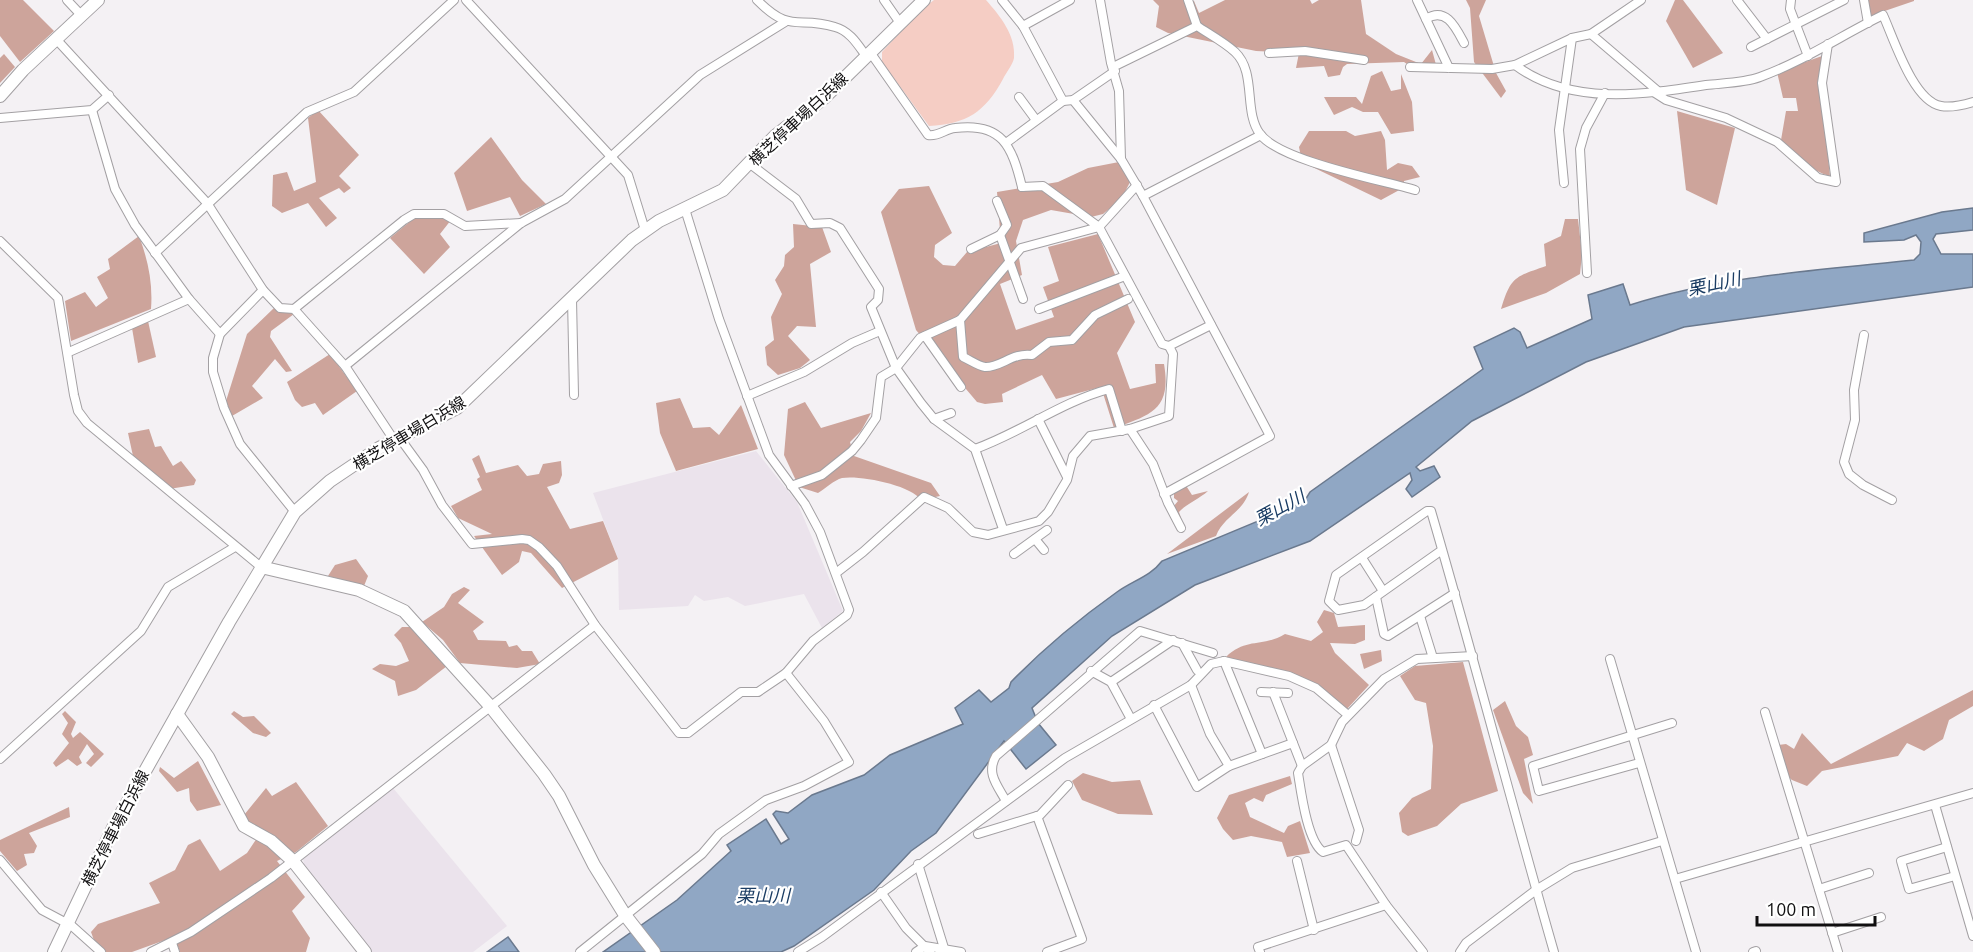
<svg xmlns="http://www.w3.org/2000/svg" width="1973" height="952" viewBox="0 0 1973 952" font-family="Ubuntu,'Noto Sans JP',sans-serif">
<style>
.built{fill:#ebe3ec}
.green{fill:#f5cdc4}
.forest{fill:#cda49b}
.water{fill:#90a7c4;stroke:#6a798e;stroke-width:1.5}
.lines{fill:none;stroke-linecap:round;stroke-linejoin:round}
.street-casing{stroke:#a3a0a3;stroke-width:10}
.secondary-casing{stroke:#a3a0a3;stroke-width:14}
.street{stroke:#fff;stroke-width:8}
.secondary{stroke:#fff;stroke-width:12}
.labels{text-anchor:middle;stroke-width:4.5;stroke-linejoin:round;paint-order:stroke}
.street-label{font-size:16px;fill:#100f10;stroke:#fff}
.water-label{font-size:18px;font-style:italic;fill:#1b3d64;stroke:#fff}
</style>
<rect width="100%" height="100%" fill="#f4f1f4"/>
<g class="built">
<path d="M756,451L797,502L843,611L822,628L804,594L745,606L728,597L704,601L695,595L688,606L619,610L618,559L593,493Z"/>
<path d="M393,788L507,926L473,952H371L304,864L303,859Z"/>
</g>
<path class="green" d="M934,0H986C1000,16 1016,35 1014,58C1013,64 1006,73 1003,79C985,112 967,124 929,126L882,62V52L921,10Z"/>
<g class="forest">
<path d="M0,0H23L54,31L20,62L0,36Z"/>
<path d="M1153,0H1185L1187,3L1194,1L1199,13L1225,0H1310L1312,4L1319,0H1361L1366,34L1396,54L1421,64L1432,50L1438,72H1419L1404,62L1347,64L1343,67L1340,75L1328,77L1324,66L1296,68L1299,53L1256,51L1168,33L1156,27L1159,6Z"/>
<path d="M1466,0H1486L1479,16L1496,73L1506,91L1501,98L1474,62L1470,8Z"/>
<path d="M1675,0H1683L1723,53L1693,68L1666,21Z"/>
<path d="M1868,0H1914V1L1870,16Z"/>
<path d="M4,54L15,67L0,83V58Z"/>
<path d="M1822,56L1821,88L1830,176C1811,172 1797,152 1781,140L1786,111H1798L1796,98H1783L1777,72Z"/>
<path d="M1382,71L1391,91L1401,89V74L1412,102L1414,131L1391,134L1378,112H1363L1352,107L1334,115L1324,97H1356L1362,104L1371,76Z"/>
<path d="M318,110L359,155L339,176L351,188L344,193L339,188L319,198L337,218L326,227L308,203L282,213L272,206L273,175L287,172L294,191L316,182L308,118Z"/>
<path d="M1677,111L1735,128L1717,205L1686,190Z"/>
<path d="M1309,131H1346L1355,136L1381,131L1385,140L1387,170L1398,163L1412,166L1420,177L1404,181L1403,188L1381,200L1302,162L1299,147Z"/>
<path d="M491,137L522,180L546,204L520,216L510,197L467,211L454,173Z"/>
<path d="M1119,162L1130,182L1122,198L1103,214L1091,217L1051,210L1023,220L1016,241L1022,275L1000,284L1016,330L1054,317L1043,287L1059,281L1048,247L1098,234L1135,322L1117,353L1130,389L1156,383L1155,364H1164C1172,410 1150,415 1114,428L1101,387L1056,399L1042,375L1002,394L1003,402L985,404L977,402L916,330L881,212L899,189L929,186L952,233L935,245L934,257L943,265L955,266L967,252L1001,243L997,192L1058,182L1088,168Z"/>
<path d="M436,217L451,220L440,234L450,247L424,274L390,238L413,219Z"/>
<path d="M1565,219H1578L1582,254L1580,274L1546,293L1501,309C1511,276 1515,277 1546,266L1544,244L1561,236Z"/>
<path d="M793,224L822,227L831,252L810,264L816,327L797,326L788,336L810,360L800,368L778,375L767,365L765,347L774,340L771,317L782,294L775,280L784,266L785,255L794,247Z"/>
<path d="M139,236C148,260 153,283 151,309L71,341L65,301L85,292L96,307L108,298L97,277L110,269L108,259Z"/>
<path d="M274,308L294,314L271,331L270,337L292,371L286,372L275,359L252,386L263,398L232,416L226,401L247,334Z"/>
<path d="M148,321L156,357L138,363L132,328Z"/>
<path d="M330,354L357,391L323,415L315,403L302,407L295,400L287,382Z"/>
<path d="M680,398L693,428L710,427L719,435L741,405L758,449L676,471L660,433L656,403Z"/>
<path d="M805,402L821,428L871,413L861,431L850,442L854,456L931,483L940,496L921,500C911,485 860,475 842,478C834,480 825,489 818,493L799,487L784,455L788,409Z"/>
<path d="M149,429L155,447L161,446L173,466L181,461L196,480L194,485L169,489L133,456L128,433Z"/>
<path d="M479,455L486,473L518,465L527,476L539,474L543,464L561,461L562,475L559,483L547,487L570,529L603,521L618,559L562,588L531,553L522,551L519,562L502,575L474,536L492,534L458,518L451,506L482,490L477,479L480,477L472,459Z"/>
<path d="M1185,484L1192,495L1208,491C1199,499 1186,504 1179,512L1182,521L1169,512L1178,501L1174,498V487Z"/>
<path d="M1249,492C1243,512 1223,517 1216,536L1167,554Z"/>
<path d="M356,559L368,576L364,586L328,576L335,565Z"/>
<path d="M464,587L470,590L458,603L484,622L473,631L478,640L506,641L509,647L517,645L522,651H532L540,664L517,668L460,663L443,640L422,622L444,607L452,594Z"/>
<path d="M1324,610L1334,613L1338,627L1365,625V640L1355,644L1330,643L1335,653L1369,685L1347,709L1315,684L1226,657C1247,637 1262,648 1285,634L1311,641L1323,632L1317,622Z"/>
<path d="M402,627H410L447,666L416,690L398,696L395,681L372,669L380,664L396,666L409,661L401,643L394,635Z"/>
<path d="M1381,650L1382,661L1364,669L1360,654Z"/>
<path d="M1463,662L1498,791L1461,804L1437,826L1408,836L1402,832L1399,813L1412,798L1431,789L1433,746L1426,703L1415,700L1400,676L1415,666Z"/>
<path d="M1973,690V706L1949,720L1943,739L1924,751L1907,743L1898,756L1822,771L1807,786L1792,780L1777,767L1778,745L1786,744L1794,749L1802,733L1831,764Z"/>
<path d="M1505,701L1516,726L1528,737L1533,755L1524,759L1533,804L1523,793L1493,710Z"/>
<path d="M65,711L76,722L71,734L73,738L80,732L104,754L91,767L86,763L94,754L87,744L79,757L82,763L77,766L68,759L56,767L53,763L69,743L62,734L68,723L62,714Z"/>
<path d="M234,711L243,717L254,716L271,733L266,737L253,733L231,714Z"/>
<path d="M198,761L221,805L197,811L190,801L189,788L177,792L159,771L160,767L174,778Z"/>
<path d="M1083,773L1112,782L1140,780L1153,815L1118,814L1082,800L1072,781Z"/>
<path d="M1290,776L1292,784L1266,795L1263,802L1254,798L1245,803L1250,817L1284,833L1288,826L1300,821L1310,853L1287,857L1282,842L1251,836L1233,840L1223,829L1217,818L1229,795Z"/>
<path d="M296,782L328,826L296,852L277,861L305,897L292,911L310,938L306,952H180L177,944L168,939L132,952H104L95,943L91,932L98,924L160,903L149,883L175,870L188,845L200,839L220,871L247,853L261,832L250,826L244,815L266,788L272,796Z"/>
<path d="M69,807L70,817L29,833L37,846L34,853L24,854L27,865L17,871L0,851V840Z"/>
</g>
<g class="water">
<path d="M1973,208V230L1936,234L1933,239L1941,254H1973V287L1684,327L1586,362L1472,421L1416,467L1420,471L1434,466L1440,477L1412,497L1406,489L1412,480L1410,473L1310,541L1195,585L1112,636L1032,708L1038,723L1056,745L1026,769L1004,741L936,833L911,851L874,890L794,946L781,952H603L677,900L731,851L727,845L766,819L781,844L789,839L773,814L776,811L788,813L812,795L864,775L890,755L963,724L955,708L979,690L991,702L1009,688L1011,682C1044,648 1079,619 1117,592C1132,581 1151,576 1162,561L1304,502L1310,492L1483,369L1474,347L1514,328L1520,332L1527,348L1592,319L1588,295L1623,284L1630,305C1722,276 1818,270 1914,260L1920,254L1921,242L1916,235L1904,240L1864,242V233L1942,212Z"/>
<path d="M508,937L519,952H487Z"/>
</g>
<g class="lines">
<g class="street-casing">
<g id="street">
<path d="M67,0L81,15"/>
<path d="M466,0L628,175L645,230"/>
<path d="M757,0C792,35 797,15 835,27C850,31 858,45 866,56"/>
<path d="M884,0L900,23"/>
<path d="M1002,0L1023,26L1063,101L1073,100L1115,71"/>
<path d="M1100,0L1111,63L1119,91L1121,159"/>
<path d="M1188,0L1197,26"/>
<path d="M1417,0L1449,68"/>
<path d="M1737,0L1767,39"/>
<path d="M1791,0L1790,9L1808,56"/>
<path d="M1864,0L1868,23"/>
<path d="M1426,19C1446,6 1456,28 1464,43"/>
<path d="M1023,26L1070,0"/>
<path d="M1591,34L1659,92"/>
<path d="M56,39L207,203L263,290L280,308L294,309L345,366L394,440"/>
<path d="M1751,47L1844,0"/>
<path d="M870,52L928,135C938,137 945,129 955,128C1002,122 1012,146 1022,187"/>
<path d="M1269,53L1305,51L1364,60"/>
<path d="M1515,65C1570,106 1642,95 1706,85C1723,83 1744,83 1760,77C1804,61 1842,35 1883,15C1894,39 1913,101 1941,106C1951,108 1963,105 1973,102"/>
<path d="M1113,67L1197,26C1209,34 1224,42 1235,52C1257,73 1243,111 1260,134C1280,161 1381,180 1415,190"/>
<path d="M1410,67L1492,69L1515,65L1572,38L1591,34L1641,0"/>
<path d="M1655,93L1666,100L1726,118L1777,142L1818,178L1836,182L1822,83L1828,44"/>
<path d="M1019,97L1036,120"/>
<path d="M1073,100L1121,159L1143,196L1270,436L1164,494"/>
<path d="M92,110L115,189L135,225L189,299"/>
<path d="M0,118L92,110L109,95"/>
<path d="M1006,143L1063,101"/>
<path d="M749,163L796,199L811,224L830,223L840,228L879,289L878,300L871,307L896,368L921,403L934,419L975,449L1003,529"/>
<path d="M1564,183L1559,130L1572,38"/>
<path d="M1137,185L1099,227L1162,344L1169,346"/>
<path d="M1143,196L1261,135"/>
<path d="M1000,235L1023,299"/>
<path d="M0,241L58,298L74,395L78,411L87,423L261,567"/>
<path d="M971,249L1000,235L1007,225L997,201"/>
<path d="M155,253L307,112L354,92L454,0"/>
<path d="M1587,273L1580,149L1586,128L1605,93"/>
<path d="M263,290L220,334L213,358V372L224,408L240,444L295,512"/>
<path d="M572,299L574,395"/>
<path d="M294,309L404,220L414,214H444L465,226L521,223"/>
<path d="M1039,309L1125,276"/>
<path d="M960,320L963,357C970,360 978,366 985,367C1000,368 1013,352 1032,355L1049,342L1072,340L1095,315L1128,299"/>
<path d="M1864,335L1854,390L1855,420L1844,462L1849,474L1863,485L1892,500"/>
<path d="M925,336L961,387"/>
<path d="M69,352L189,299L220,334"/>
<path d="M345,366L521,223L565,199L700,75L785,22"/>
<path d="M747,396L804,372L852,343L880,331"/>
<path d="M934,419L951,413"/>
<path d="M1038,419L1067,477"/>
<path d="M1130,429L1153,464L1168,503L1181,528"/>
<path d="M399,437L423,470L442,505L472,544L522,539L529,540L539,547L557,566L595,625L679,733H688L741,692H758L786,673L813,641L847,615L849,610L820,532L805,504L769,455L719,319L685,209"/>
<path d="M975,449C1022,432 1061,402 1109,389L1122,431"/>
<path d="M791,486L822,475L852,451L861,440L876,418L881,377L896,368L920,338L960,320L1021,248L1099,227L1043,186L1022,187"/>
<path d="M1035,539L1044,550"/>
<path d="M1442,550L1364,605L1338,610L1329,601L1336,575L1427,511H1431C1474,658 1512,806 1554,952"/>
<path d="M1014,554L1047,530"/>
<path d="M1362,558L1383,591"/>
<path d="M836,573L863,552L924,497L948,508L973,532L988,535L1039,521L1048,512L1067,480L1073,456L1090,436L1130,429L1169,416L1173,354L1169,346L1211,325"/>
<path d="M1376,597L1384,634L1388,636L1455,593"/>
<path d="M1420,616L1433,658"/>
<path d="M1182,643L1197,670"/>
<path d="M1610,659L1696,952"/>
<path d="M1224,661L1262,754"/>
<path d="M1091,671L1111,682L1131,719"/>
<path d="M1111,682L1173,640"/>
<path d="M1191,685L1210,734L1229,766"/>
<path d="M1261,692L1288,693"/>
<path d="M1273,692L1293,743"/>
<path d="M1154,705L1197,787L1229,766L1293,743L1302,766"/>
<path d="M1765,712L1838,952"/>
<path d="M1331,745L1359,830L1356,841"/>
<path d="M0,759L141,631L168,587L235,547"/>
<path d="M1639,763L1539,791L1533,766L1672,723"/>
<path d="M1006,801C997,785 986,773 996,756L1140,631L1213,653"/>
<path d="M1935,805L1973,936"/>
<path d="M1037,816L1082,939L1047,952"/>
<path d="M978,834L1040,815L1068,785"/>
<path d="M1947,847L1901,861L1909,889L1955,876"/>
<path d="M0,860L42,910L72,926L101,952"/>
<path d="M1297,861L1314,930"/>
<path d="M918,864L944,948"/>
<path d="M1675,879L1973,793"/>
<path d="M1819,889L1869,873"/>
<path d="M881,892L906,928L930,952"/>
<path d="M1832,933L1881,917"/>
<path d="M172,943L175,952"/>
<path d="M151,952L191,932L271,878L595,625"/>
<path d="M580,952L702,854L719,834L766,800L804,786L849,762L824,721L786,673"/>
<path d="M798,952L822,937L1065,758L1191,685L1211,664L1224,661L1289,676L1316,688L1348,715"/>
<path d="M916,952L925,946L961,952"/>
<path d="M1260,952L1258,947L1386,905"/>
<path d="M1423,952L1386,905L1346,845L1323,852C1307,841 1301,791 1298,773L1302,766L1331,745L1342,722L1384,679L1417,659L1473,656"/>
<path d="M1460,952L1466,943L1536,890L1572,868L1662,841"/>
<path d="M1753,952L1756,951"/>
</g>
</g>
<g class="secondary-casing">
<g id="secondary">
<path d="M0,96L23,70L98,0"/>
<path d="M261,567L359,590L404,611L490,706L544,774L559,796L594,865L625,915L654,952"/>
<path d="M177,714L208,757L244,826L271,841L293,861L365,952"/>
<path d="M54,952L113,828L229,622L295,512L330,481L379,448L457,408L632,240L659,221L723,190L775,136L824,98L924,0"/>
</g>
</g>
<use href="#street" class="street"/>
<use href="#secondary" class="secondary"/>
</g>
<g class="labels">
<g class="street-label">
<text transform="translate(798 119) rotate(-43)" y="6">横芝停車場白浜線</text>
<text transform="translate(409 433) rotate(-31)" y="6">横芝停車場白浜線</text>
<text transform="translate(115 828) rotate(-63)" y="6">横芝停車場白浜線</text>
</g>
<g class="water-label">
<text transform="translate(1714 284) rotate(-12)" y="6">栗山川</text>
<text transform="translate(1280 508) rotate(-29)" y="6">栗山川</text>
<text x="763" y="902">栗山川</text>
</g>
</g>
<path d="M1757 916v9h118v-9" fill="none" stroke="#100f10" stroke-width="3"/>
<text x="1766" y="916" font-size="18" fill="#100f10" stroke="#ffffff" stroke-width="4.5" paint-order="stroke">100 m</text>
</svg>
